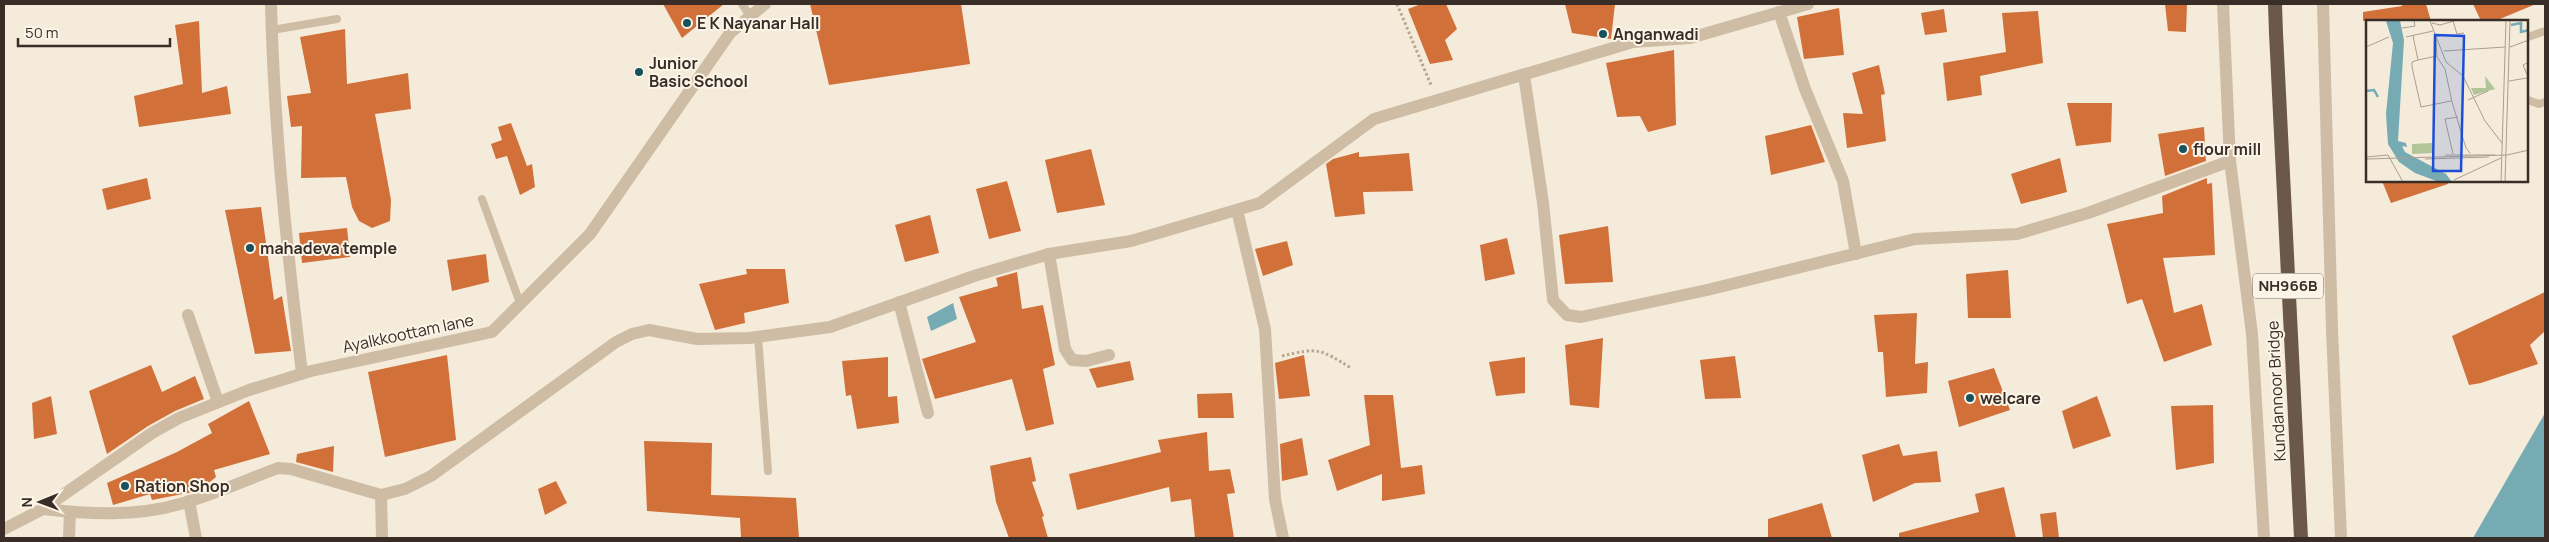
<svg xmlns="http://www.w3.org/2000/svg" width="2549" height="542" viewBox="0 0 2549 542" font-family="Manrope,sans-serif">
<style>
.water{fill:#76abb4}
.building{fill:#d2703a}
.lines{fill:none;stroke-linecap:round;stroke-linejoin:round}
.path{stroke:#baa68f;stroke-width:3;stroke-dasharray:2.5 2.5;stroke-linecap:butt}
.service{stroke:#cebca4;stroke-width:8}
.minor{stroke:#cebca4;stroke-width:12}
.tertiary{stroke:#cebca4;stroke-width:12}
.trunk{stroke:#6b584a;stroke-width:14}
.trunk-bridge{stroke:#6b584a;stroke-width:14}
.poi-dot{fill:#18525e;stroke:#fbf4e7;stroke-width:2}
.labels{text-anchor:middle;stroke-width:4;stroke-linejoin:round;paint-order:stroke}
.shield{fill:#fbf4e7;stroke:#726961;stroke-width:1}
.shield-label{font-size:15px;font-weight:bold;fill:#382e27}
.poi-label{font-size:16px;font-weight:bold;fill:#382e27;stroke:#fbf4e7;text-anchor:start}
.street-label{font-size:16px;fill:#382e27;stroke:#fbf4e7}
.inset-river{fill:none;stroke:#76abb4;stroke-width:2.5}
.inset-road{fill:none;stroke:#a99f92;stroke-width:1}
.view{fill:#1d4ed8;fill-opacity:0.15;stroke:#1d4ed8;stroke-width:2.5}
.inset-edge{fill:none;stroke:#382e27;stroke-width:2.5}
</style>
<rect width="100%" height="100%" fill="#f4ebda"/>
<g class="water">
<path d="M953,303L957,319L931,331L927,317Z"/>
<path d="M2545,413V538H2473Z"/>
</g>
<g class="building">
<path d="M663,4H724L682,38Z"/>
<path d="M810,4H961L970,64L829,85Z"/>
<path d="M1421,4H1446L1457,29L1445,40L1453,60L1430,64L1408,9Z"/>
<path d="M1565,4H1615L1611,39L1572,33Z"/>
<path d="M2165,4H2187L2186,32L2168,31Z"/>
<path d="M2402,4H2426L2431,21H2363V12L2402,6Z"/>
<path d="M2473,4H2536L2495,21H2481Z"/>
<path d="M1839,8L1844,55L1804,59L1797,17Z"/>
<path d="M1944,9L1947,32L1925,35L1921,13Z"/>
<path d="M2038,11L2043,63L1980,76L1982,95L1947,101L1943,63L2006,52L2002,13Z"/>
<path d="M199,21L202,93L227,86L231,114L139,127L134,96L183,84L175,25Z"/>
<path d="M345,29L347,84L408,73L411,109L375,114L391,200L390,221L372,228L359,221L352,207L346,177L301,178L302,126L291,127L287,96L311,93L300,37Z"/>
<path d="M1674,50L1676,125L1648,132L1640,116L1617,117L1606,63Z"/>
<path d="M1879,65L1885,94L1881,95L1886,141L1847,148L1843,113L1863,114L1852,73Z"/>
<path d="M2067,103H2112L2111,142L2076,146Z"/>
<path d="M511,123L527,166L532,164L535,187L520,195L507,156L496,159L491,144L502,140L498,127Z"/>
<path d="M1811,125L1825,162L1771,175L1765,136Z"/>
<path d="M2204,127L2206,161L2165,176L2158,134Z"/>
<path d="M1091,149L1105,205L1057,213L1045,160Z"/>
<path d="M1359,152V157L1409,153L1413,191L1363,192L1365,214L1335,217L1326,164L1333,159Z"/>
<path d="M2060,158L2067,192L2021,204L2011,174Z"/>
<path d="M147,178L151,199L107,210L102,189Z"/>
<path d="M2207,178V184L2212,183L2215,255L2163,258L2174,313L2202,304L2212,345L2164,362L2142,299L2127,304L2107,224L2163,213L2162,196Z"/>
<path d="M1007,181L1021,231L989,239L976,189Z"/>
<path d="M2382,181H2448V184L2391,203Z"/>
<path d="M261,207L274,300L282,296L291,351L255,354L225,210Z"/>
<path d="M930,215L939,253L905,262L895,225Z"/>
<path d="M1608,226L1613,282L1565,284L1559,235Z"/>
<path d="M347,228L350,257L302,263L299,233Z"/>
<path d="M1507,238L1515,274L1485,281L1480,245Z"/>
<path d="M1287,241L1293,265L1263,276L1255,249Z"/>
<path d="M486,254L489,282L452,291L447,260Z"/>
<path d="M746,269H785L789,303L744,313L745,323L715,330L699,284L747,274Z"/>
<path d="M2008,270L2011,318H1968L1966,274Z"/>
<path d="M1017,272L1022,309L1043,305L1055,365L1043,369L1054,424L1026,431L1012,379L935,399L922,359L976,342L959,297L998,286L996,278Z"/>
<path d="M2545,292V331L2530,345L2538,364L2481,383L2469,385L2452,336Z"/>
<path d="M1917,313L1915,364L1928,362L1927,393L1886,397L1883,352H1878L1874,315Z"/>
<path d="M1603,338L1599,408L1570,405L1565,345Z"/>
<path d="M447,355L456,440L385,457L368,372Z"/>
<path d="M1304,355L1310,396L1279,399L1275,363Z"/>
<path d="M1735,356L1741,398L1705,399L1700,360Z"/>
<path d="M888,357V397L897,396L899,423L857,429L851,395L846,396L842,361Z"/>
<path d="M1525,357V393L1496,396L1489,362Z"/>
<path d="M1130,361L1134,380L1097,388L1089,369Z"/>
<path d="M151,365L162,392L195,376L204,399L175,411L148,426L107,454L89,391Z"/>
<path d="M1994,368L2010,410L1959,427L1948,381Z"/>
<path d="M1232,393L1234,418H1198L1197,394Z"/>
<path d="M1364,395H1393L1401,468L1422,465L1425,494L1382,501V474L1337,491L1328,460L1370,445Z"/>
<path d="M51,396L57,434L34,439L32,403Z"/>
<path d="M2097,396L2111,436L2073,449L2062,411Z"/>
<path d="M249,401L270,454L214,470L216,477L201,489L193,492L152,500L150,494L113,505L107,483L177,452L212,433L208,424Z"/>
<path d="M2213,405L2214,463L2176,470L2171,406Z"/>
<path d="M1207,432L1209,471L1230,469L1235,493L1227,494L1234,538H1195L1191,499L1171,502L1169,487L1077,510L1069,474L1161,452L1158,440Z"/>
<path d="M1302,438L1308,475L1282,481L1280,444Z"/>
<path d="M644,441L712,443L711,495L796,498L799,538H741L740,518L647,511Z"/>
<path d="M1899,444L1903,456L1937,451L1941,482L1915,483L1873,502L1862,455Z"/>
<path d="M334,446L333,472L296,462L297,454Z"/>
<path d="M1031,457L1036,481L1032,482L1044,516L1042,517L1048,538H1009L996,502L990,466Z"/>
<path d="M556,481L567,503L545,515L538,489Z"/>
<path d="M2004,487L2016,538H1899V533L1979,512L1975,494Z"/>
<path d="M1822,503L1832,538H1768V519Z"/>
<path d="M2056,512L2059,538H2043L2040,514Z"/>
</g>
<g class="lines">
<g class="path">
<path d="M1397,4L1431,85"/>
<path d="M1282,356C1319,347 1320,349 1351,368"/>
</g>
<g class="service">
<path d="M742,4L750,16"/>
<path d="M272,30L337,19"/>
<path d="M2528,37L2545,31"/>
<path d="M2528,100L2539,104L2545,102"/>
<path d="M482,199L520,303"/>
<path d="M758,336L768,471"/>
</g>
<g class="minor">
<path d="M271,4C274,128 287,250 302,373"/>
<path d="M2323,4L2332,330L2341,538"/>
<path d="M1779,12L1805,89L1843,181L1856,254"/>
<path d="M1524,75L1543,203L1553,300L1567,315L1581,317L1707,290L1915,239L2017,234L2088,213L2230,161"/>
<path d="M1237,210L1265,329L1275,499L1283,538"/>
<path d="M1049,254L1065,349L1072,360L1086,361L1109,355"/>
<path d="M899,302L928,413"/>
<path d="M188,315L218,402"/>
<path d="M381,495L382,538"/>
<path d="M189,501L196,538"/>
<path d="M43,509C88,514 136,517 180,504C213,495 246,480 278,468L291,469L381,495L405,489L431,476L616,342L632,334L649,330L697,339L749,338L830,327L977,275L1049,254L1131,241L1260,203L1374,119L1633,42L1690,38L1808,4"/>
<path d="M4,529L43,509L152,433L179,418L249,390L311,371L492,332L590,234L730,33L765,4"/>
<path d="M69,538L70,512"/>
</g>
<path class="tertiary" d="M2223,4L2230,161L2252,334L2264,538"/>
<path class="trunk" d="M2275,4L2276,33"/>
<path class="trunk-bridge" d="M2276,33L2301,538"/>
</g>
<g class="poi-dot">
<circle cx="687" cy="23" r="5"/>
<circle cx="1603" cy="34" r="5"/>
<circle cx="639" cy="72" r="5"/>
<circle cx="2183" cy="149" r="5"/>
<circle cx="250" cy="248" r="5"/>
<circle cx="1970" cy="398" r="5"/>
<circle cx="125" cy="486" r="5"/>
</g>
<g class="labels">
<rect class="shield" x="2253" y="273.5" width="70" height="25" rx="4"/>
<g class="shield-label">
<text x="2288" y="291">NH966B</text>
</g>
<g class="poi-label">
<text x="697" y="29">E K Nayanar Hall</text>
<text x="1613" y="40">Anganwadi</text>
<text x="649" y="69">Junior<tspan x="649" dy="18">Basic School</tspan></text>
<text x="2193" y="155">flour mill</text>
<text x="260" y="254">mahadeva temple</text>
<text x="1980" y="404">welcare</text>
<text x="135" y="492">Ration Shop</text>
</g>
<g class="street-label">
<text transform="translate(408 333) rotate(-12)" y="6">Ayalkkoottam lane</text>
<text transform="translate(2276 391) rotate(-93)" y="6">Kundannoor Bridge</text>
</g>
</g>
<g transform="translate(2366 20)">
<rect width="162" height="162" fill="#f4ebda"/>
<path d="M119,56L129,69L108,75L105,68H120ZM66,123L67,133L46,134V124Z" fill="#b1c598"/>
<path d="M20,1H34L38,20L32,121L40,123L41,127L36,126L39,132L80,154L86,162H73L49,153L33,142L22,124L20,94L27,23Z" fill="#76abb4"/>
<path class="inset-river" d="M145,5L155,3V12L163,10M0,71L8,70L12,77"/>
<path class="inset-road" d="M64,1L80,42L97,56L119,101L136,123M87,1L91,14L98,13M66,3L74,5L88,1M36,8L49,6L48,1M47,16L52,40L46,42V47L55,87L85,81M40,17L67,11M70,19L71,37L79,49L86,82L100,128L104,133M0,27L23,17M144,27L163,20M78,31L139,27M52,40L71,36M163,42L157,45L163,59M143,61L161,58M102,80L122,71M87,134L79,99L92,97M79,135H129M0,137L22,135L37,162M0,139L141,135L163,130M59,139L123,137M88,160L135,138M135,162L140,1M139,162L144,1"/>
<path class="view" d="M69,15L98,16L95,151H67Z"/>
<rect width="162" height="162" class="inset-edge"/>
</g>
<rect width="2549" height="542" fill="none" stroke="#382e27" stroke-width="10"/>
<g transform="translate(40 502) rotate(269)" stroke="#fbf4e7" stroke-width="4" paint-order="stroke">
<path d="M0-4L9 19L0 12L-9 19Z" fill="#382e27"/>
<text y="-8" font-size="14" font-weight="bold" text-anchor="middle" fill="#382e27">N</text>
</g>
<path d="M18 38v8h152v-8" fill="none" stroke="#382e27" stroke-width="2.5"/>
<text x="25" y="38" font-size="15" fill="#382e27" stroke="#fbf4e7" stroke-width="4" paint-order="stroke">50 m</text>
</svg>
